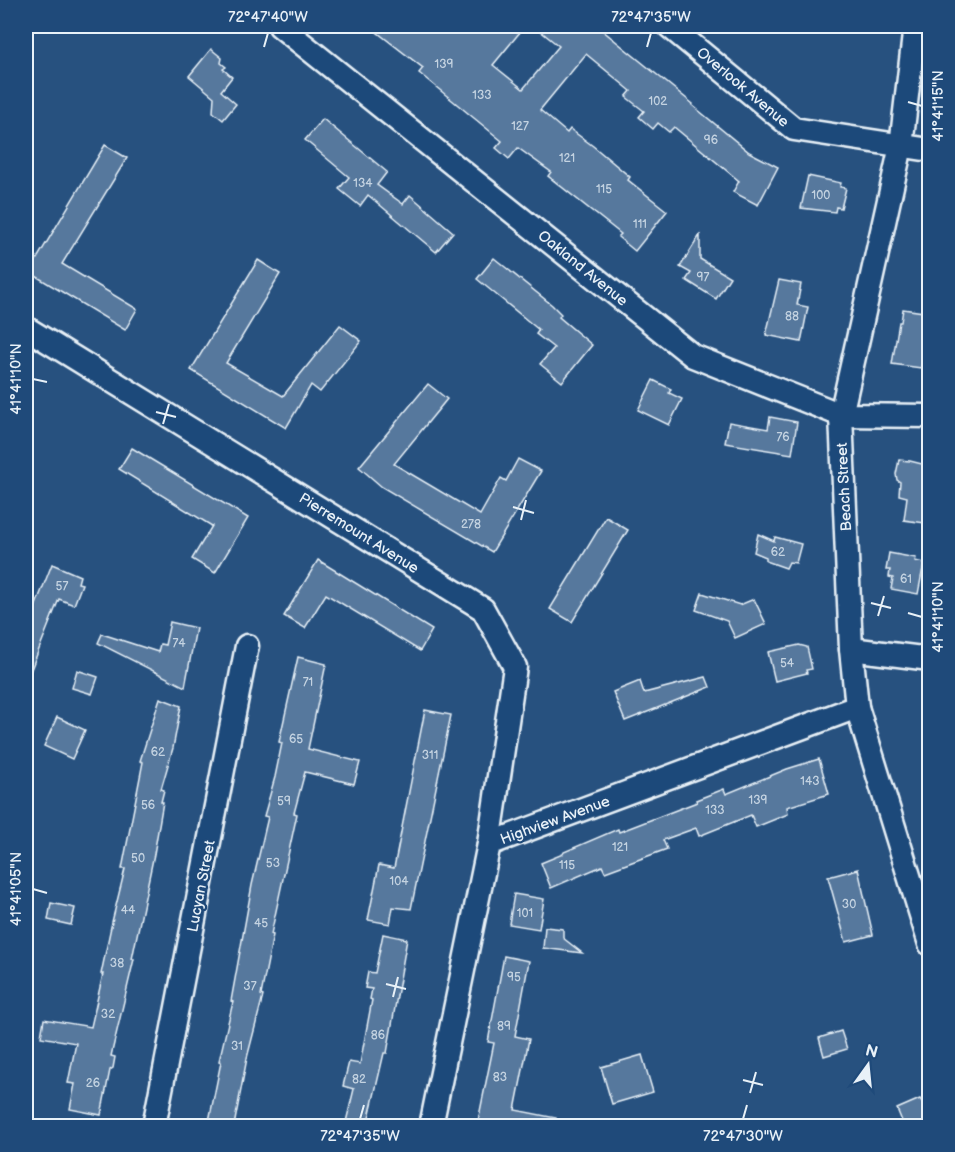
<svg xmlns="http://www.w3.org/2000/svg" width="955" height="1152" viewBox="0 0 955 1152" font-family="'Balsamiq Sans',sans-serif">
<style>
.building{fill:#57789d;stroke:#e8f1f8;stroke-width:1.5}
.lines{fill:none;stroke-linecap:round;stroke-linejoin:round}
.street-casing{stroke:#e8f1f8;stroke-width:27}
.street{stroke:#1f4a7a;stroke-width:22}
.ticks{fill:none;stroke:#e8f1f8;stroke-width:2}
.labels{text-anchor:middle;stroke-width:4.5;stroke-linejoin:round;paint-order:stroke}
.number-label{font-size:12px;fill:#c4d3e1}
.street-label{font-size:15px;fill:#e8f1f8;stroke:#1f4a7a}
.neatline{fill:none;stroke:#e8f1f8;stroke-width:2}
.ticks-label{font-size:15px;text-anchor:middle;fill:#e8f1f8}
</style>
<rect width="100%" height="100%" fill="#27517f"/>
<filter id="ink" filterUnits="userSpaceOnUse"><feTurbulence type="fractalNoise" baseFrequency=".0167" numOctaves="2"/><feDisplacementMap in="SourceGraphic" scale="12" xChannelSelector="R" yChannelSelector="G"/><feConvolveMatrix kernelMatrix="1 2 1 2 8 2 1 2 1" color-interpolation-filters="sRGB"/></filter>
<g filter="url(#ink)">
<g class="building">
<path d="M369,26H525L493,65L523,89L559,46L534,26H597L693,104L692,105L749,152L778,167L758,205L733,192L739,181L674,127L669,132L658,123L653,129L639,117L644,111L626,97L631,91L586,54L540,110L567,133L570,129L593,146L630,177L628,180L667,211L635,251L618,237L621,234L548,176L551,172L518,148L509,159L496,148L502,141L419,73L423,68Z"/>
<path d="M211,49L222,58L221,63L226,67L223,69L232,77L221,91L236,104L223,120L213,112L214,97L189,76Z"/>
<path d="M323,119L387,172L377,185L403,204L410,195L453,232L436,252L368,195L360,206L339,189L349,177L305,140Z"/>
<path d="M105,145L127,158L62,264L137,309L125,330L29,272Z"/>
<path d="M808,176L841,183L840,187L846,188L841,208L836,207L835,212L801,208Z"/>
<path d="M700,235V259L730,277L716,299L686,280L691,273L680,267Z"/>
<path d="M494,258L552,305L561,314L559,317L592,345L562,382L540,364L554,348L536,334L539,330L477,279Z"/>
<path d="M258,260L280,274L226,363L283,396L340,325L361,341L320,392L311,385L286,428L191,370Z"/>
<path d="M779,280L801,284L797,305L808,307L801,342L766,335Z"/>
<path d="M903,309L930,313L921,368L892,364L899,322H901Z"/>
<path d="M653,380L671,389L669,393L682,399L669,425L638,410Z"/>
<path d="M428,384L447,399L394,464L480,515L501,478L506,481L518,459L541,471L492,552L382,487L359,467Z"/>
<path d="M770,417L797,422L792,454L725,443L729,422L768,429Z"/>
<path d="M132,448L248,518L215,573L192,559L212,526L119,469Z"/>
<path d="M899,460L910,461L930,466V498L925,523L904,520L907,497L899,495L900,482L897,480L896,474Z"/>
<path d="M606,517L628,530L572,622L550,609Z"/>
<path d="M758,534L774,541L775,537L801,544L796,563L789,562L786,568L766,561V557L754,552Z"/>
<path d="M889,553L916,558L915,561L924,563L918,594L891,589L893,578L889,577L890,570H886Z"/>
<path d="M318,560L432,630L420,651L326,594L305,628L284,616Z"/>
<path d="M52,564L80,576L78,583L82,584L74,605L59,599L26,682V607L34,610Z"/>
<path d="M702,593L740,605L754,599L766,624L735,638L727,621L696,610Z"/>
<path d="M170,622L196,628L185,687L98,643L102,634L158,652L160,644L165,645Z"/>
<path d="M799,645L807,647L812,669L806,670L807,673L775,681L768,652Z"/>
<path d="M298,657L326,664L308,749L360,762L354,784L305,772L294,813L297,814L271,934L273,935L261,995L263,996L247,1058L234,1126H208L221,1062L219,1061L233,1002L231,1001L252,885L268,817L264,816L275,777L282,743L279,742Z"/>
<path d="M77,670L98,677L92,694L72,688Z"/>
<path d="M706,677L710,687L625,721L613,692L640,681L644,693Z"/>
<path d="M160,698L181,706L173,748L161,789L164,790L161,802H163L154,854L132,959H134L111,1056L115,1057L113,1068L110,1070L101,1115L70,1109L75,1084L68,1083L76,1043L41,1037L44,1019L91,1027L103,974H101L112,922L125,869H122L143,762L140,761Z"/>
<path d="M425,710L451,715L411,909L393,907L390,924L368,920L379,865L394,868Z"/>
<path d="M57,717L85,730L72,759L44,746Z"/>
<path d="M819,759L829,794L787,807L788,814L756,827L751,815L699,836L696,828L663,840L667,849L605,872L602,866L551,888L541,863L563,854L564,852L618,829L619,832L697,802L696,800L724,789L726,794L787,769Z"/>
<path d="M858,869L873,935L846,942L828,877Z"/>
<path d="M514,894L544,899L539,929L509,924Z"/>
<path d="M51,903L75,908L71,925L48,920Z"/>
<path d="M545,927L563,929V938L582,953L543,948Z"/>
<path d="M383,934L407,939L387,1053H384L367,1126H345L354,1089L343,1086L349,1062L360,1064L372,1000L370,999L372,989L365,988L368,972L375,973Z"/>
<path d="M504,956L529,961L515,1036L529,1039L515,1110L556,1118L555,1126H477L494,1043L488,1042Z"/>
<path d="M841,1031L847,1049L824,1056L819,1038Z"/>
<path d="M642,1055L653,1092L612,1104L601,1067Z"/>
<path d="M920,1099L928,1110L930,1126H904L897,1109Z"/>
</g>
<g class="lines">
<g class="street-casing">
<g id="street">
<path d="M280,26L693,356L841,415L930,416"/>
<path d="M669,26L794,129L930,150"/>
<path d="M915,26L901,146L841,415L851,649L857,707L930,944"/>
<path d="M26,328L483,609L515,667L489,844L431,1126"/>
<path d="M851,649L930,659"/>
<path d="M489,844L857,707"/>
<path d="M154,1126L247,646"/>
</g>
</g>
<use href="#street" class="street"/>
</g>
</g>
<path class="ticks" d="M264,47L268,33M647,47L651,33M908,102L922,106M33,379L47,382M156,412L176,417M163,424L169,404M513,507L534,513M521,520L526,500M871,603L891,608M908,613L922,617M878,616L884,596M33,889L47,893M386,984L406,989M393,997L398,977M743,1080L763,1085M750,1093L756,1072M360,1119L364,1105M743,1119L747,1105"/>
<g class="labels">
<g class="number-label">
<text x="444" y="68">139</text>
<text x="482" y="99">133</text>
<text x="658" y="105">102</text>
<text x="520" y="130">127</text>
<text x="711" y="144">96</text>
<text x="567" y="162">121</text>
<text x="363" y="187">134</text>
<text x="604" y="193">115</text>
<text x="821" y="199">100</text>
<text x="640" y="228">111</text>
<text x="703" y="281">97</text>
<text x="792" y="320">88</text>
<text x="783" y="441">76</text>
<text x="471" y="528">278</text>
<text x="778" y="556">62</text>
<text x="906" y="583">61</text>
<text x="62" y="590">57</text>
<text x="179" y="647">74</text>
<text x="787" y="667">54</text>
<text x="308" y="686">71</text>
<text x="296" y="743">65</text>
<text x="158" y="756">62</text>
<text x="430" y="759">311</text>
<text x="810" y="785">143</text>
<text x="758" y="804">139</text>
<text x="284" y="805">59</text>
<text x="148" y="809">56</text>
<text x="715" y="814">133</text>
<text x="620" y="851">121</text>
<text x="138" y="862">50</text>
<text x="273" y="867">53</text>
<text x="567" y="869">115</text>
<text x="399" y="885">104</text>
<text x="849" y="908">30</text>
<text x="128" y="914">44</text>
<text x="525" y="917">101</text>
<text x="261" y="927">45</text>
<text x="117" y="967">38</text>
<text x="514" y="981">95</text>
<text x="250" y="990">37</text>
<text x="108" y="1018">32</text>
<text x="504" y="1030">89</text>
<text x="378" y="1039">86</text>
<text x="237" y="1050">31</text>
<text x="500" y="1081">83</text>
<text x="359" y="1083">82</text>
<text x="93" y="1087">26</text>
</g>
<g class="street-label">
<text transform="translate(743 87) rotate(40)" y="5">Overlook Avenue</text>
<text transform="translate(583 268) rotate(39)" y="5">Oakland Avenue</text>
<text transform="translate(844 487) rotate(-93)" y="5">Beach Street</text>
<text transform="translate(359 533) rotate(32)" y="5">Pierremount Avenue</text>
<text transform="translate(555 820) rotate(-20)" y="5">Highview Avenue</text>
<text transform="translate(201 886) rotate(-79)" y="5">Lucyan Street</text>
</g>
</g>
<rect width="955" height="1152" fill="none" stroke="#1f4a7a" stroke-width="66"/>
<g transform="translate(868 1065) rotate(15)" stroke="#1f4a7a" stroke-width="4.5" paint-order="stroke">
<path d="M0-4.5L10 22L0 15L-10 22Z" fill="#e8f1f8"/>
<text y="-9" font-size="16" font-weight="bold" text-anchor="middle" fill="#e8f1f8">N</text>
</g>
<rect x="33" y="33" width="889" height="1086" class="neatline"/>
<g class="ticks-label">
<text x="268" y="22">72°47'40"W</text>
<text x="651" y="22">72°47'35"W</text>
<text transform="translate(938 106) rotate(-90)" y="5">41°41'15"N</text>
<text transform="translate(16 379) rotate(-90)" y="5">41°41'10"N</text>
<text transform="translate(938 617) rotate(-90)" y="5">41°41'10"N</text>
<text transform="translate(16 889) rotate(-90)" y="5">41°41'05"N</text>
<text x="360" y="1141">72°47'35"W</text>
<text x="743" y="1141">72°47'30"W</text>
</g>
</svg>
